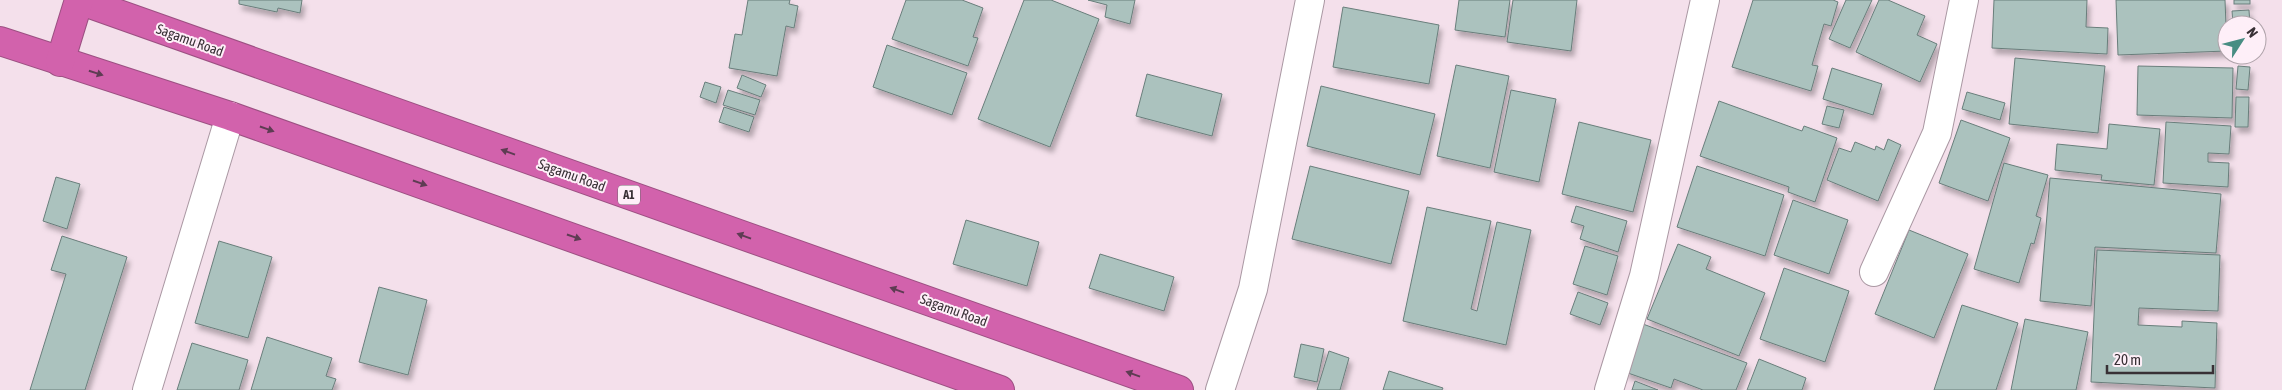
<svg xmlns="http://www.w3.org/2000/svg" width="2282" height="390" viewBox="0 0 2282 390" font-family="'Asap Condensed',sans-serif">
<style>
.building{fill:#abc2be;stroke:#697e7b;filter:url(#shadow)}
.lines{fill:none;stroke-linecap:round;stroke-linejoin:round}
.minor-casing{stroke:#aa98a3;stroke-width:30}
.highway-casing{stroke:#9c5082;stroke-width:30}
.minor{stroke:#fff;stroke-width:28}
.highway{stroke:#d262ac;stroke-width:28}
.oneway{fill:#5e3c53}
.labels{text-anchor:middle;stroke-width:4;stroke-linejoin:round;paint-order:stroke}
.shield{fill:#feeff8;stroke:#736970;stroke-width:1}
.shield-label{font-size:12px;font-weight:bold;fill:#383035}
.street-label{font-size:14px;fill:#383035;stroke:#feeff8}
</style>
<defs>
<filter id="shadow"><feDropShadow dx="3" dy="5.5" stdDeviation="2.5" flood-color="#0004"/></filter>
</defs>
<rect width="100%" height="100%" fill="#f4e0eb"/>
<g class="building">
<path d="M239,0H302L300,13L278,8L277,12L239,4Z"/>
<path d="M748,0H790L789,4L798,6L794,28L786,26L777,76L729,68L735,34L742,35Z"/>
<path d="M906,0H962L983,8L973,37L978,38L968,66L892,39Z"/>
<path d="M1024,0H1051L1099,19L1050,147L978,119Z"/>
<path d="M1088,0H1135L1130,24L1105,17L1107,5Z"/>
<path d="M1459,0H1510L1505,37L1455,30Z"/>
<path d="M1513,0H1577L1571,51L1507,42Z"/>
<path d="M1753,0H1833L1838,2L1831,26L1824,24L1812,65L1818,66L1811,91L1732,67Z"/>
<path d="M1846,0H1872L1850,48L1829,39Z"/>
<path d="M1879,0H1888L1925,16L1917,35L1937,44L1920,82L1856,52Z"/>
<path d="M1994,0H2087L2086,27L2108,28L2107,54L1992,48Z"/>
<path d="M2116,0H2225L2227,51L2118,55Z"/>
<rect x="2234" y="0" width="16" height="4"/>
<path d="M1343,7L1439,25L1429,84L1333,67Z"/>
<path d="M2249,10L2250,25H2233L2232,11Z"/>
<path d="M887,45L967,73L952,115L873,87Z"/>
<path d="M2015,58L2105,66L2098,133L2009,124Z"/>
<path d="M1456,65L1509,76L1490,168L1437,156Z"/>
<path d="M2138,66L2233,68L2232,118L2137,115Z"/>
<path d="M2238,66L2250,67L2248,90L2236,89Z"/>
<path d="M1832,68L1882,84L1873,115L1823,99Z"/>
<path d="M1147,74L1222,94L1212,136L1136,116Z"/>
<path d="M742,75L766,85L761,97L737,88Z"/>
<path d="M705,82L721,87L716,103L700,97Z"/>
<path d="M1321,86L1435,114L1420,175L1307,146Z"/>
<path d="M728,90L760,100L755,115L723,105Z"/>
<path d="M1511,90L1556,99L1539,182L1494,172Z"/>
<path d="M1967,92L2005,103L2000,120L1962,109Z"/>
<path d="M2236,97H2249L2248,127H2235Z"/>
<path d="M1719,101L1802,131L1804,126L1837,138L1815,202L1788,192L1789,187L1700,156Z"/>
<path d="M1827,106L1844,110L1839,128L1822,124Z"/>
<path d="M724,107L754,117L749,132L719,122Z"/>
<path d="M1961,120L2010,138L1988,201L1939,183Z"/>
<path d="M1579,122L1651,140L1633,212L1562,194Z"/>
<path d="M2166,122L2231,126L2229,154L2208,153V162L2229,163L2228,187L2163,183Z"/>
<path d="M2109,124L2160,129L2154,185L2101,180L2102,175L2055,170L2057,144L2107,149Z"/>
<path d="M1888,139L1901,145L1878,201L1827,180L1839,148L1851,152L1855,142L1875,150L1876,146L1884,150Z"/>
<path d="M2004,163L2048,175L2036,216L2041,218L2034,244L2031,243L2019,283L1974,269Z"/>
<path d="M1310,166L1409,191L1391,264L1292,239Z"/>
<path d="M1697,166L1784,195L1765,256L1677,227Z"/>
<path d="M56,177L80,184L67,229L43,221Z"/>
<path d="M2050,178L2221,194L2216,253L2095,247L2091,306L2040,301Z"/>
<path d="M1793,200L1848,220L1829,274L1774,255Z"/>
<path d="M1576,206L1627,221L1618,252L1580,239L1584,226L1571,222Z"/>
<path d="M1427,207L1491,221L1471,309L1477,311L1497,222L1531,230L1506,345L1403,321Z"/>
<path d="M966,220L1039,242L1027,286L953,264Z"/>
<path d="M1909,230L1968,254L1934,338L1875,314Z"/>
<path d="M62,236L127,257L85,390H30L66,274L51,270Z"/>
<path d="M219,241L272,257L248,338L195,323Z"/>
<path d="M1678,244L1711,257L1706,269L1765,293L1739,356L1647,319Z"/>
<path d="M1585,246L1618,256L1607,295L1573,284Z"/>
<path d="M2097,250L2220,255L2218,311L2139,308L2138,325L2182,327V321L2217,323L2215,388L2091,382Z"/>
<path d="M1100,254L1174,277L1164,311L1089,288Z"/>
<path d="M1784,268L1849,291L1825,362L1760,339Z"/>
<path d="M379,287L427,300L408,375L359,362Z"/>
<path d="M1578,292L1608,303L1600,325L1570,314Z"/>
<path d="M1962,305L2018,323L1996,390H1934Z"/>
<path d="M2025,319L2088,332L2076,390H2011Z"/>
<path d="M1643,324L1747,363L1736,390H1703L1674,379L1671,388L1625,372Z"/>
<path d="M267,337L332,358L326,376L336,379L332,390H251Z"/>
<path d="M192,343L248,360L239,390H177Z"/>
<path d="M1301,344L1324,349L1317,382L1294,377Z"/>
<path d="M1329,351L1349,358L1340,390H1317Z"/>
<path d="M1759,359L1806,378L1802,390H1747Z"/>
<path d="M1389,371L1443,388L1442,390H1383Z"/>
<path d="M1635,381L1658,390H1632Z"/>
</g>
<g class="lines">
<g class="minor-casing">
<g id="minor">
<path d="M1874,272L1937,133L1964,0"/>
<path d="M147,390L230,116"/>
<path d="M1220,390L1253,289L1310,0"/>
<path d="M1609,390L1644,276L1705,0"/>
</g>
</g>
<g class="highway-casing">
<g id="highway">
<path d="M79,0L1179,390"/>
<path d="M0,41L230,116L1000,390"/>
<path d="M60,62L79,0"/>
</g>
</g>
<use href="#minor" class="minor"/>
<use href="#highway" class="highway"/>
</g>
<defs><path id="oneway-solid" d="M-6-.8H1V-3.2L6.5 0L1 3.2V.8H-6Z" transform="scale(1.25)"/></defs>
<g class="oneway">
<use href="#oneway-solid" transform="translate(96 73) rotate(18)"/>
<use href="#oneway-solid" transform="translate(267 129) rotate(19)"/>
<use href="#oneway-solid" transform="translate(508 152) rotate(-160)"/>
<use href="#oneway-solid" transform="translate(420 183) rotate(19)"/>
<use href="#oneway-solid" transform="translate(744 236) rotate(-160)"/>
<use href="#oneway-solid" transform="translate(574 237) rotate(19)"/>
<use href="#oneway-solid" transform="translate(897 290) rotate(-160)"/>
<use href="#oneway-solid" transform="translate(1133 374) rotate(-160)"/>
</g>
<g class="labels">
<rect class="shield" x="618" y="185.5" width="22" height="19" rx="4"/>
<g class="shield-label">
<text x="629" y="199">A1</text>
</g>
<g class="street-label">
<text transform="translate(190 40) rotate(20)" y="5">Sagamu Road</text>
<text transform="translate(572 175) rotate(20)" y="5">Sagamu Road</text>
<text transform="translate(954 310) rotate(20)" y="5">Sagamu Road</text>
</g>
</g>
<g transform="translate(2242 40) rotate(54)"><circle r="24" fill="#feeff8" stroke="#afa3aa"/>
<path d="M0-4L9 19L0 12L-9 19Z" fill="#488d83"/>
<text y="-8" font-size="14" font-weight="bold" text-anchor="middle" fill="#383035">N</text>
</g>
<path d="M2107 365v8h106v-8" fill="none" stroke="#383035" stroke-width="2.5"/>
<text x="2114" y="365" font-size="15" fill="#383035" stroke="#feeff8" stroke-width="4" paint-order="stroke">20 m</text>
</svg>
